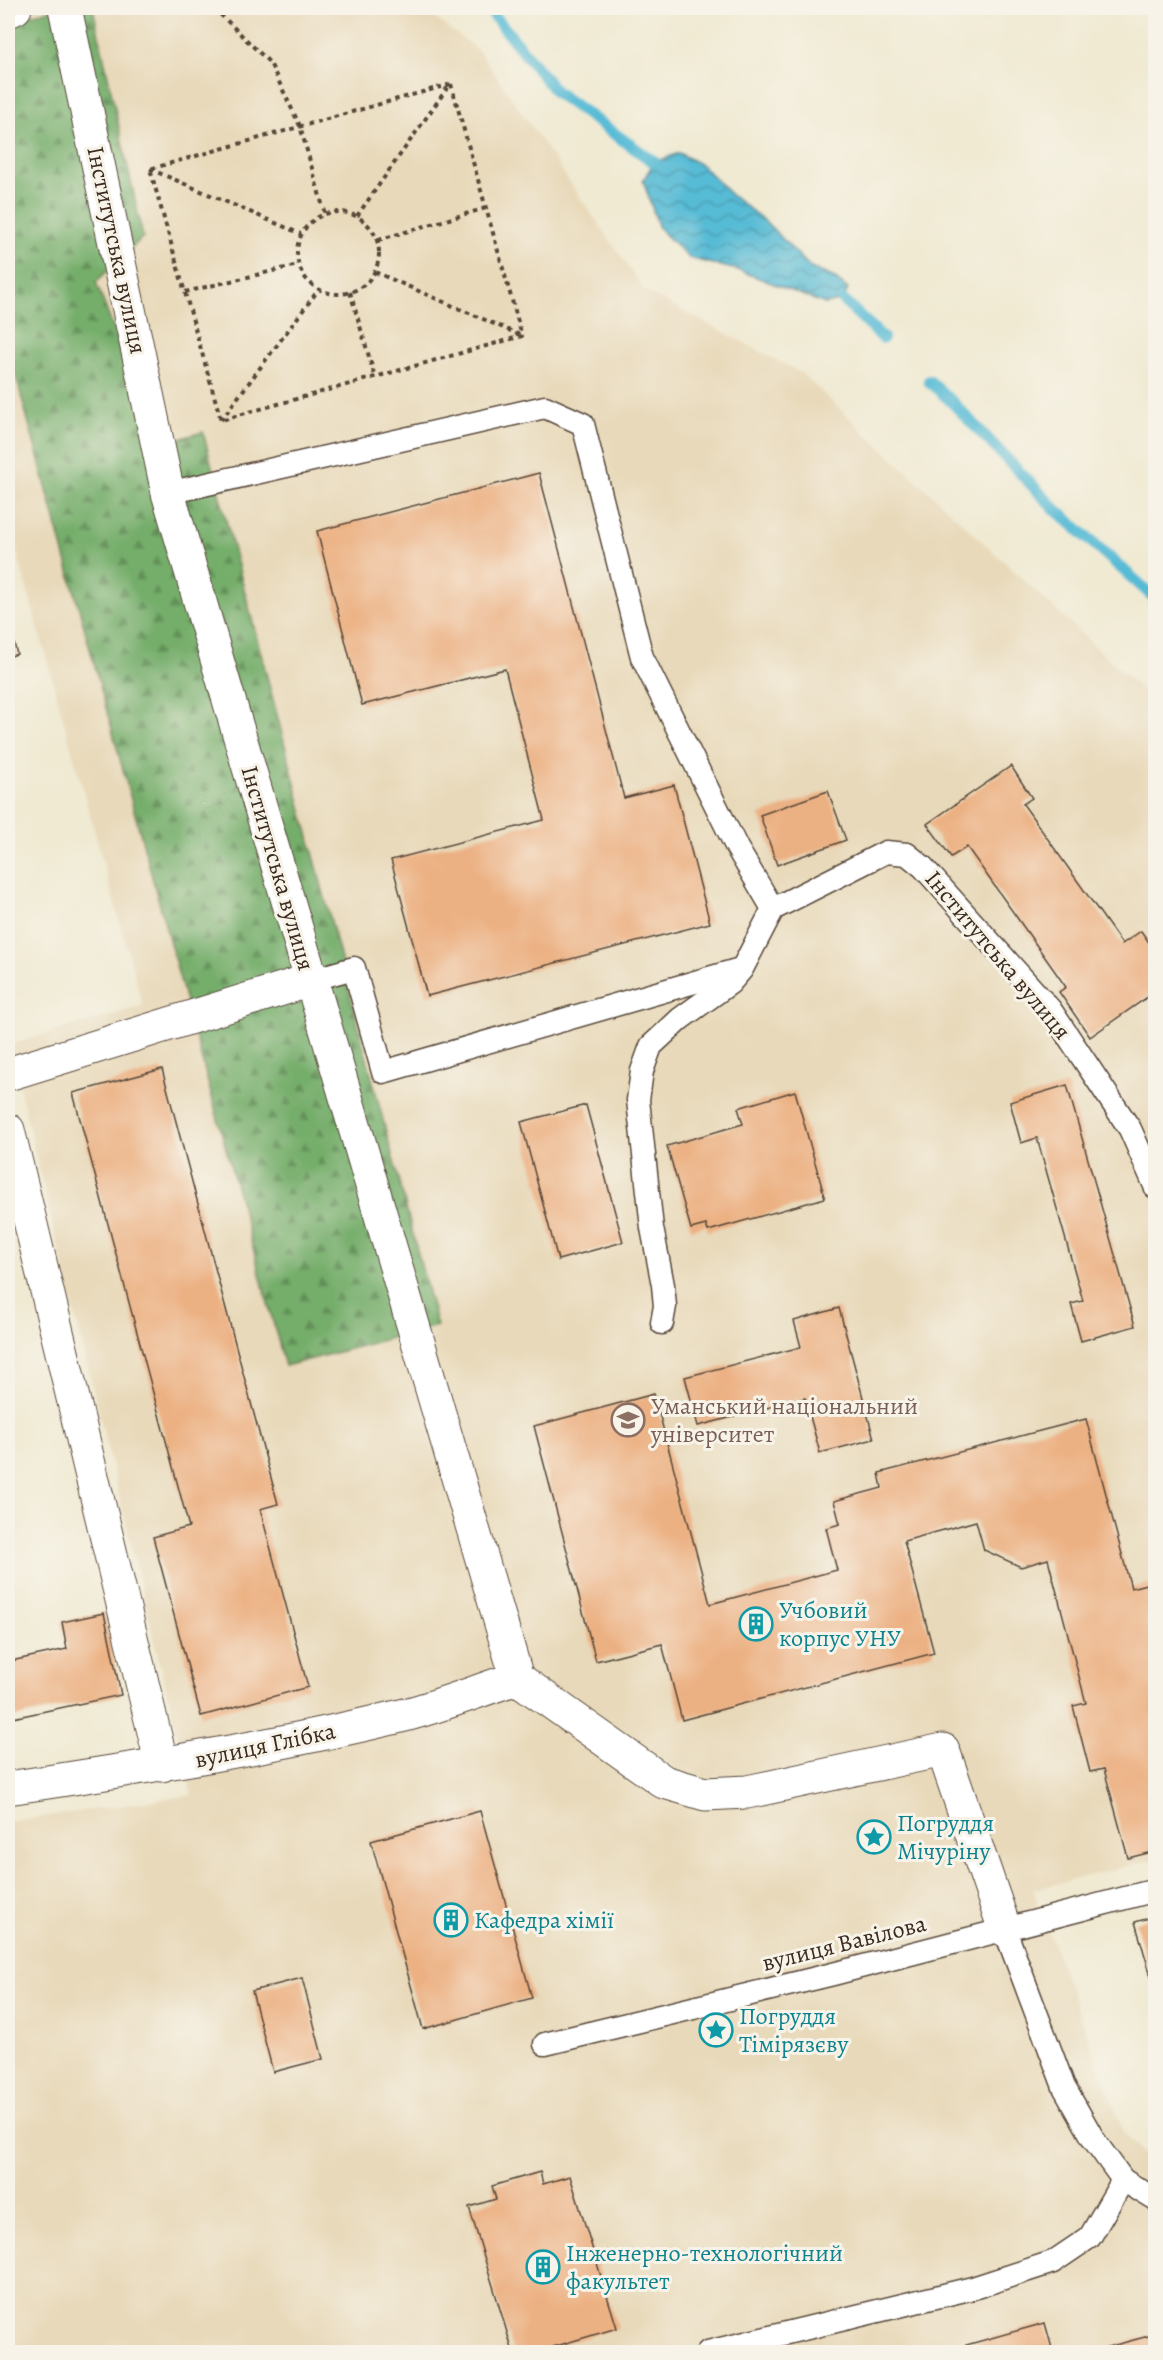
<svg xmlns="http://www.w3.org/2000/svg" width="1163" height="2360" viewBox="0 0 1163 2360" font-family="Alegreya,serif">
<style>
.built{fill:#e8d9ba}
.forest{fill:url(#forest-firs);stroke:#586c44;stroke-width:1.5}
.water{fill:url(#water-waves);stroke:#48727a;stroke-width:1.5}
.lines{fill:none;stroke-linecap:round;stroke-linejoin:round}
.stream{stroke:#56bbd5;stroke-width:12}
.building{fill:#ecb183}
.service-casing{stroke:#564739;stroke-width:25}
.minor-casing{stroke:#564739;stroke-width:35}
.path{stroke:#564739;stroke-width:4;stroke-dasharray:4.5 4.5;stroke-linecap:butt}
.service{stroke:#fff;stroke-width:22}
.minor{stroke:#fff;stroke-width:33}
.labels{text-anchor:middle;stroke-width:6;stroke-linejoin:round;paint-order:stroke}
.street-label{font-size:24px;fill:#3b2a1e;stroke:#f7f3e8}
.education-label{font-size:24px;fill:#785e54;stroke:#f7f3e8;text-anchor:start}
.culture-label{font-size:24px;fill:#0d838f;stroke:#f7f3e8;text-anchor:start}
</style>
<defs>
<pattern id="forest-firs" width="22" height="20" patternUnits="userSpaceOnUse" patternTransform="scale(1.5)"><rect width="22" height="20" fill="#75ad6b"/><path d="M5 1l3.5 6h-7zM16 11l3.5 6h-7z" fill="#618d57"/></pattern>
<pattern id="water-waves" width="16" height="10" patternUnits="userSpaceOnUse" patternTransform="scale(1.5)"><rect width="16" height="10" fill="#56bbd5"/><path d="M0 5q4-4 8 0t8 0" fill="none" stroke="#4898ac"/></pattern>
</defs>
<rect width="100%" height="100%" fill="#f7f3e8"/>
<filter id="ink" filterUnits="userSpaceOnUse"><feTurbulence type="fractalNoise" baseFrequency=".0167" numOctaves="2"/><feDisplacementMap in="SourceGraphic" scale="12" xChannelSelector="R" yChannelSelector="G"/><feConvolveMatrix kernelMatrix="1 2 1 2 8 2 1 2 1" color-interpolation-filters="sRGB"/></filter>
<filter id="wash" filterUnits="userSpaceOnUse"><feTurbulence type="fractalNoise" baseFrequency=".008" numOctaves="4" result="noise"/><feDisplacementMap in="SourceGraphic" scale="24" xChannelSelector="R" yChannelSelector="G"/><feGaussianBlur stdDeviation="1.35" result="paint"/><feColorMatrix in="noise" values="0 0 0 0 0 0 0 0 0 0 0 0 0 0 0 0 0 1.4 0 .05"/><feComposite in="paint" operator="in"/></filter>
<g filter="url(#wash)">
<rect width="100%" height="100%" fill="#f0ead3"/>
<path class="built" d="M30,8H422L479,51L645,291L801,373L1155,702V1859L1033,1890L1123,2131L1155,2167V2352H8V1822L192,1795L9,1045L143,1006L8,520V19Z"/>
<path class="forest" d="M59,8H93L143,237L96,282L157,445L203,432L437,1326L285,1366L8,347V20Z"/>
<path class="water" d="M679,153L702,165L731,195L765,221L811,268L833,277L848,289L843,300L825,304L738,270L689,258L659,228L643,180L654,162Z"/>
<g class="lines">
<g class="stream">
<path d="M488,8L556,92L654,162"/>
<path d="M843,300L883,338"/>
<path d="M929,381L950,400L1054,508L1156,599"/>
</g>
</g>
<g id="blocks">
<g class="building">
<path d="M539,473L624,798L674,785L710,923L427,996L391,860L544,820L505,669L362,705L317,531Z"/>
<path d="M8,621L17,654L8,657Z"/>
<path d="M1011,766L1032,798L1023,804L1122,944L1141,931L1156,952V991L1090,1037L1059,992L1066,987L967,847L951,857L927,824Z"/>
<path d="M828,791L846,840L777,865L760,815Z"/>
<path d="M162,1069L278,1504L260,1509L308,1687L201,1716L153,1537L189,1527L73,1093Z"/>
<path d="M1067,1085L1135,1326L1081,1341L1071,1304L1083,1301L1037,1138L1021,1143L1010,1102Z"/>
<path d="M795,1091L825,1198L708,1231L706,1225L691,1229L667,1146L743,1124L738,1108Z"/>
<path d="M586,1105L623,1242L558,1260L521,1122Z"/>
<path d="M839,1308L874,1439L820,1453L805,1398L698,1426L685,1377L801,1347L794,1321Z"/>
<path d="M654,1394L710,1604L837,1570L826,1528L840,1524L834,1501L882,1488L879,1473L1086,1419L1131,1588L1150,1583L1156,1605V1851L1128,1858L1104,1769L1090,1772L1073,1706L1086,1703L1048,1559L1021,1567L984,1550L976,1521L904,1541L934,1653L682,1720L662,1644L596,1661L534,1426Z"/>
<path d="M104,1613L121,1695L8,1719V1649L11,1661L67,1649L62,1622Z"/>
<path d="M480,1811L532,1998L423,2029L371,1841Z"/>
<path d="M1156,1916V1990H1155L1135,1922Z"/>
<path d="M302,1978L323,2059L273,2072L252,1991Z"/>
<path d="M540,2172L543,2184L570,2176L617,2328L536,2352H513L469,2207L496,2199L492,2186Z"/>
<path d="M1045,2323L1053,2352H953L952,2349Z"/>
<path d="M1156,2334V2352H1089Z"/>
</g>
</g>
</g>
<g filter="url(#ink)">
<use href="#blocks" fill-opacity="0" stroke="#564739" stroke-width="1.5"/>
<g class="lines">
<g class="service-casing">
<g id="service">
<path d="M168,493L545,407L583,424L642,657L737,848L773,909"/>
<path d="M311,980L354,968L383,1072L740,969"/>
<path d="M662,1323L665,1306L663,1285L652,1228L638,1100L642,1071L651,1046L680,1019L730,983L742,969L773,909L886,852L907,854L923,867L1050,1009L1130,1129L1156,1188"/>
<path d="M1005,1930L1064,2087L1094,2140L1123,2180L1156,2200"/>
<path d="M545,2044L833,1974L1156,1890"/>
<path d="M708,2352L973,2288L1053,2262L1090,2237L1123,2180"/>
</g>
</g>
<g class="minor-casing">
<g id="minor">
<path d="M65,8L168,493L517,1678L664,1782L705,1794L747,1792L943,1750L1005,1930"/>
<path d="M8,11L15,8"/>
<path d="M8,1074L311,980"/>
<path d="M8,1130L162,1765"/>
<path d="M8,1788C141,1768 274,1747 405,1715C443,1705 480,1690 517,1678"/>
</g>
</g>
<g class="path">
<path d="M214,8L270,63L300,126L325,214"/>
<path d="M451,84L522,336L221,420L150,169Z"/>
<path d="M150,169L301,234"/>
<circle cx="338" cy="253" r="41"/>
<path d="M357,216L450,84"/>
<path d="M378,240L486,208"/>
<path d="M375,272L522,336"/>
<path d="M185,292L298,265"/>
<path d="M350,292L375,377"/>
<path d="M221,420L319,289"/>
</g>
<use href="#service" class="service"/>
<use href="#minor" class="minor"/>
</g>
</g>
<defs>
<g id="university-ring" transform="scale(1.725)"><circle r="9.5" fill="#f7f3e8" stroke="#8d6e63" stroke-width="1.5"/><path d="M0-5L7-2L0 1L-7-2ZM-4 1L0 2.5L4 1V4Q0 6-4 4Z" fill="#8d6e63"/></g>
<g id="building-ring" transform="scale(1.725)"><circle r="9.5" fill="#f7f3e8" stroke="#0f9aa8" stroke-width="1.5"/><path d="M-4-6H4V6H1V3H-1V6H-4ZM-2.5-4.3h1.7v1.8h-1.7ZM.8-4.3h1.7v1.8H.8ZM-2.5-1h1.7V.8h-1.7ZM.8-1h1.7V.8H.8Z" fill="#0f9aa8"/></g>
<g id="sight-ring" transform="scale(1.725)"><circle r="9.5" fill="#f7f3e8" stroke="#0f9aa8" stroke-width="1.5"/><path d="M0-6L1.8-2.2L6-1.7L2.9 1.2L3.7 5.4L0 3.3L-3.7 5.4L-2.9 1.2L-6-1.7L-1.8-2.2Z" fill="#0f9aa8"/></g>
</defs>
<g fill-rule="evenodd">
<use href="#university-ring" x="628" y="1420"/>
<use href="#building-ring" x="756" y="1624"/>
<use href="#sight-ring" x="874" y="1837"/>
<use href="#building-ring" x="451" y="1920"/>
<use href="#sight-ring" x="716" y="2030"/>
<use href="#building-ring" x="543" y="2267"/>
</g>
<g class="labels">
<g class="street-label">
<text transform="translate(117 250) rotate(78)" y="8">Інститутська вулиця</text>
<text transform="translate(278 868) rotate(74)" y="8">Інститутська вулиця</text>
<text transform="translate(998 955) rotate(50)" y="8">Інститутська вулиця</text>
<text transform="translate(265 1745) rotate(-12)" y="8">вулиця Глібка</text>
<text transform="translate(844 1943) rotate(-14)" y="8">вулиця Вавілова</text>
</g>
<g class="education-label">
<text x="651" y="1414">Уманський національний<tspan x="651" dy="28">університет</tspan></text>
</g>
<g class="culture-label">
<text x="779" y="1618">Учбовий<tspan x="779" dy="28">корпус УНУ</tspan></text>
<text x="897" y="1831">Погруддя<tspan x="897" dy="28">Мічуріну</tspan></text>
<text x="474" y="1928">Кафедра хімії</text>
<text x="739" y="2024">Погруддя<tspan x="739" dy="28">Тімірязєву</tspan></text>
<text x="566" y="2261">Інженерно-технологічний<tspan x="566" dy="28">факультет</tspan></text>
</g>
</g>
<rect width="1163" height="2360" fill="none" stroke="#f7f3e8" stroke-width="30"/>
</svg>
